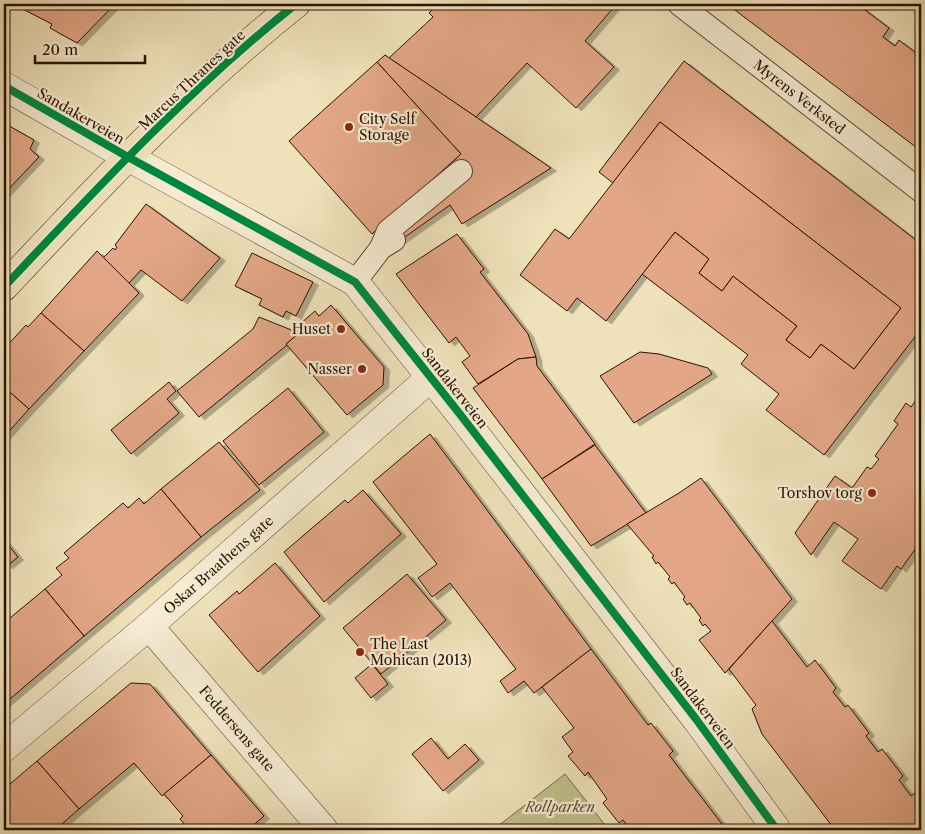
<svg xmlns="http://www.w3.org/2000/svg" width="925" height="834" viewBox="0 0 925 834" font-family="'Libre Caslon Text',serif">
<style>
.green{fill:#c0c18b;stroke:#766846}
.building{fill:#e3a787;stroke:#2b1000;filter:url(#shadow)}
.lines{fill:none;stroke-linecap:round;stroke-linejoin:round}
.lane-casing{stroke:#5c442f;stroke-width:24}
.street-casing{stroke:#5c442f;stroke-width:29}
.primary-casing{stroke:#2b1000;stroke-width:29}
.lane{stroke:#f5ecd3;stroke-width:22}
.street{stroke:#f5ecd3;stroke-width:28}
.primary{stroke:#efe2bb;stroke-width:28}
.cycleway-casing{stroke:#f5ecd3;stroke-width:11}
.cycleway{stroke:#00873e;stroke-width:8}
.poi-dot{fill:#8f2418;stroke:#f5ecd3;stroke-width:2}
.labels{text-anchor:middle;stroke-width:4.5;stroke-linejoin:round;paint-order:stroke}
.street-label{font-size:14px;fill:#2b1000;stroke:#f5ecd3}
.poi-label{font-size:14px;fill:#2b1000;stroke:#f5ecd3;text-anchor:end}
.park-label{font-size:14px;font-style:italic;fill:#5f4e31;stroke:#f5ecd3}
</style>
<defs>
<filter id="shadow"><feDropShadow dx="5.5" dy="3" stdDeviation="0" flood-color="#0004"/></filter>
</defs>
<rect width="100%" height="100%" fill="#efe2bb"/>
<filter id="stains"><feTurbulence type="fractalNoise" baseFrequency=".004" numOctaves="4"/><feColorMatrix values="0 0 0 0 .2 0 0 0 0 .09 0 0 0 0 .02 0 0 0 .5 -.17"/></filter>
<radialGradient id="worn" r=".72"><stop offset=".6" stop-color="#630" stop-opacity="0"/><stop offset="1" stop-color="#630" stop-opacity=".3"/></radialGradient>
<path class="green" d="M565,774L609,830H493Z"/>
<g class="building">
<path d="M13,4H113L114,5L77,43L50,28L52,24Z"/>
<path d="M438,4H611L614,7L585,41L614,67L576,108L527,63L476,117L389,58L433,17L429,13Z"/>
<path d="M727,4H840L843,6L845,4H857L889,28L883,37L895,46L899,40L921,57V151Z"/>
<path d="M385,55L551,168L462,224L450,205L395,244L380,227L461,154L377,62Z"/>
<path d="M684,61L921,244V329L824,455L766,410L779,394L741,364L748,355L642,274L675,232L709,259L699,273L722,291L733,276L797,326L786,340L810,358L821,344L854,369L901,308L660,122L613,183L599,172Z"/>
<path d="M377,62L461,154L372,234L289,141Z"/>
<path d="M660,122L901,308L854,369L821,344L810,358L786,340L797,326L733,276L722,291L699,273L709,259L675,232L606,321L577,298L567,311L520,275L555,229L569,239Z"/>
<path d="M4,123L34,140L30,149L39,157L4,194Z"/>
<path d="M146,204L220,258L182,301L141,270L129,283L103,258L113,248L115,250L117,247L115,245Z"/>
<path d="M457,234L484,269L480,272L528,334L536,357L518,359L478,384L462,362L470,356L456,337L449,343L396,274Z"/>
<path d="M97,251L139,293L84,351L41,313Z"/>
<path d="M252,253L313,282L296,316L286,311L283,317L259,305L262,299L235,286Z"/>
<path d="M331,305L384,367L383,385L347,415L286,344L299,333L293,330L315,311L319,316Z"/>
<path d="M41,313L84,351L29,409L4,387V349L26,325L28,327Z"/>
<path d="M259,317L299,333L286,344L287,345L199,417L177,391L253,329Z"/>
<path d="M640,352L659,354L708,368L712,374L634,423L600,376Z"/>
<path d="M536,357L537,366L595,444L542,479L473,388L518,359Z"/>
<path d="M169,382L176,391L167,399L179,413L131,454L111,430Z"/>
<path d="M4,387L29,409L4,437Z"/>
<path d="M288,388L324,432L259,485L223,441Z"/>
<path d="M919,396L921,397V498L917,504L921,507V541L901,569L897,566L881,589L842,561L858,539L834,522L811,555L795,533L835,476L852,488L867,467L871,469L879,459L875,456L898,424L894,421L906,403L911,407Z"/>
<path d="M430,434L591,649L534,693L524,681L508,693L500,681L516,669L450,583L432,597L418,578L437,564L373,482Z"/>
<path d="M219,442L260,490L201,537L161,489Z"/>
<path d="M595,445L646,513L591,546L542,479Z"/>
<path d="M701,478L792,599L725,673L699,640L711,631L705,624L703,626L699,620L701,618L690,603L687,605L683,599L685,597L674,582L672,584L668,579L670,577L658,562L656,564L652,557L654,556L627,524L679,493Z"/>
<path d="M161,489L201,537L84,636L45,589L62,575L56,568L69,558L64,553L123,503L128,508L139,498L144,504Z"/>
<path d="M363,490L401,534L324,602L284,552L345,500L348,503Z"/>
<path d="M4,540L18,557L7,566L4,563Z"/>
<path d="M275,563L320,616L258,672L209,615L237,591L239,594Z"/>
<path d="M407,574L446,620L381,674L343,628Z"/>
<path d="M45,589L84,636L4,704V623Z"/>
<path d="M772,621L807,667L815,660L836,688L833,692L845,707L848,705L869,733L866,736L878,752L882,749L903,776L899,780L911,796L915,793L921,801V830H835L762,734L752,709L756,705L729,669Z"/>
<path d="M591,649L648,725L651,723L673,751L669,755L725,828L722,830H650L647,826L640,830H631L623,820L619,823L603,803L607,799L588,772L585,776L568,756L573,752L562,737L574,728L542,687Z"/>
<path d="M372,664L388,684L371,698L355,678Z"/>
<path d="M131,683L150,684L211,755L162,796L134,763L79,809L37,761Z"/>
<path d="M431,738L448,759L465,744L479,760L443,791L412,754Z"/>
<path d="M211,755L264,816L248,830H196L191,824L187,827L180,819L183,816L164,794Z"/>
<path d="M37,761L79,809L55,830H4V789Z"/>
</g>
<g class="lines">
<g class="lane-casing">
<g id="lane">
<path id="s1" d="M679,4L921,191"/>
<path d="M381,248L388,231L461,171"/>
<path d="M355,282L381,248L394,240"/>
</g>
</g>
<g class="street-casing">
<g id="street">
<path d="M4,86L128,157L355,282L459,413L696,719L777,830"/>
<path id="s2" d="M149,626L324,830"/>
<path id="s3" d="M4,748L149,626L431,377"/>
</g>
</g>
<g class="primary-casing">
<path id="primary" d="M4,287C97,188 190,88 296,4"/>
</g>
<use href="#lane" class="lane"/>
<use href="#street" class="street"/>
<use href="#primary" class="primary"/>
<g class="cycleway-casing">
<g id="cycleway">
<path d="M4,86L128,157L355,282L459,413L696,719L777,830"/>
<path d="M4,287C97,188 190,88 296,4"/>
</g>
</g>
<use href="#cycleway" class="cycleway"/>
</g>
<g class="poi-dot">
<circle cx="349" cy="127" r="5"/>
<circle cx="341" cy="329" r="5"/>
<circle cx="362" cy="369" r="5"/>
<circle cx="872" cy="493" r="5"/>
<circle cx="360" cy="652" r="5"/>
</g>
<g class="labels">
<g class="street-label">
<text transform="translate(192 80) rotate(-43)" y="5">Marcus Thranes gate</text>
<text dy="5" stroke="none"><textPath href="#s1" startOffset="152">Myrens Verksted</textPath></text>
<text transform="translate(81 116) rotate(30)" y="5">Sandakerveien</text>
<text transform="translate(455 388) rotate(52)" y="5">Sandakerveien</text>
<text dy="5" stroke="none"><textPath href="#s3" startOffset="282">Oskar Braathens gate</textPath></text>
<text transform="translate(703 708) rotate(53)" y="5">Sandakerveien</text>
<text dy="5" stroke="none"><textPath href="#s2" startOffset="135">Feddersens gate</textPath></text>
</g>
<g class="poi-label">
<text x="359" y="124" text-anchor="start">City Self<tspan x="359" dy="16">Storage</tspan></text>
<text x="331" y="334">Huset</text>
<text x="352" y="374">Nasser</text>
<text x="862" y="498">Torshov torg</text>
<text x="370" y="649" text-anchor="start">The Last<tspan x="370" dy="16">Mohican (2013)</tspan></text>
</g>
<g class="park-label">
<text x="560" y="812">Rollparken</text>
</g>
</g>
<rect width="925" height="834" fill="none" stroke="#efe2bb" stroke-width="20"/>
<rect x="5" y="5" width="915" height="824" fill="none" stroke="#2b1000" stroke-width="2.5"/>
<rect x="10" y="10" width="905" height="814" fill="none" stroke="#2b1000"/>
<path d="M35 55v8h110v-8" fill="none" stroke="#2b1000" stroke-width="2.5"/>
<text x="42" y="55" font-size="15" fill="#2b1000" stroke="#f5ecd3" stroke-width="4" paint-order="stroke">20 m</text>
<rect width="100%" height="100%" filter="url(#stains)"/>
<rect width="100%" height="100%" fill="url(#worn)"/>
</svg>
